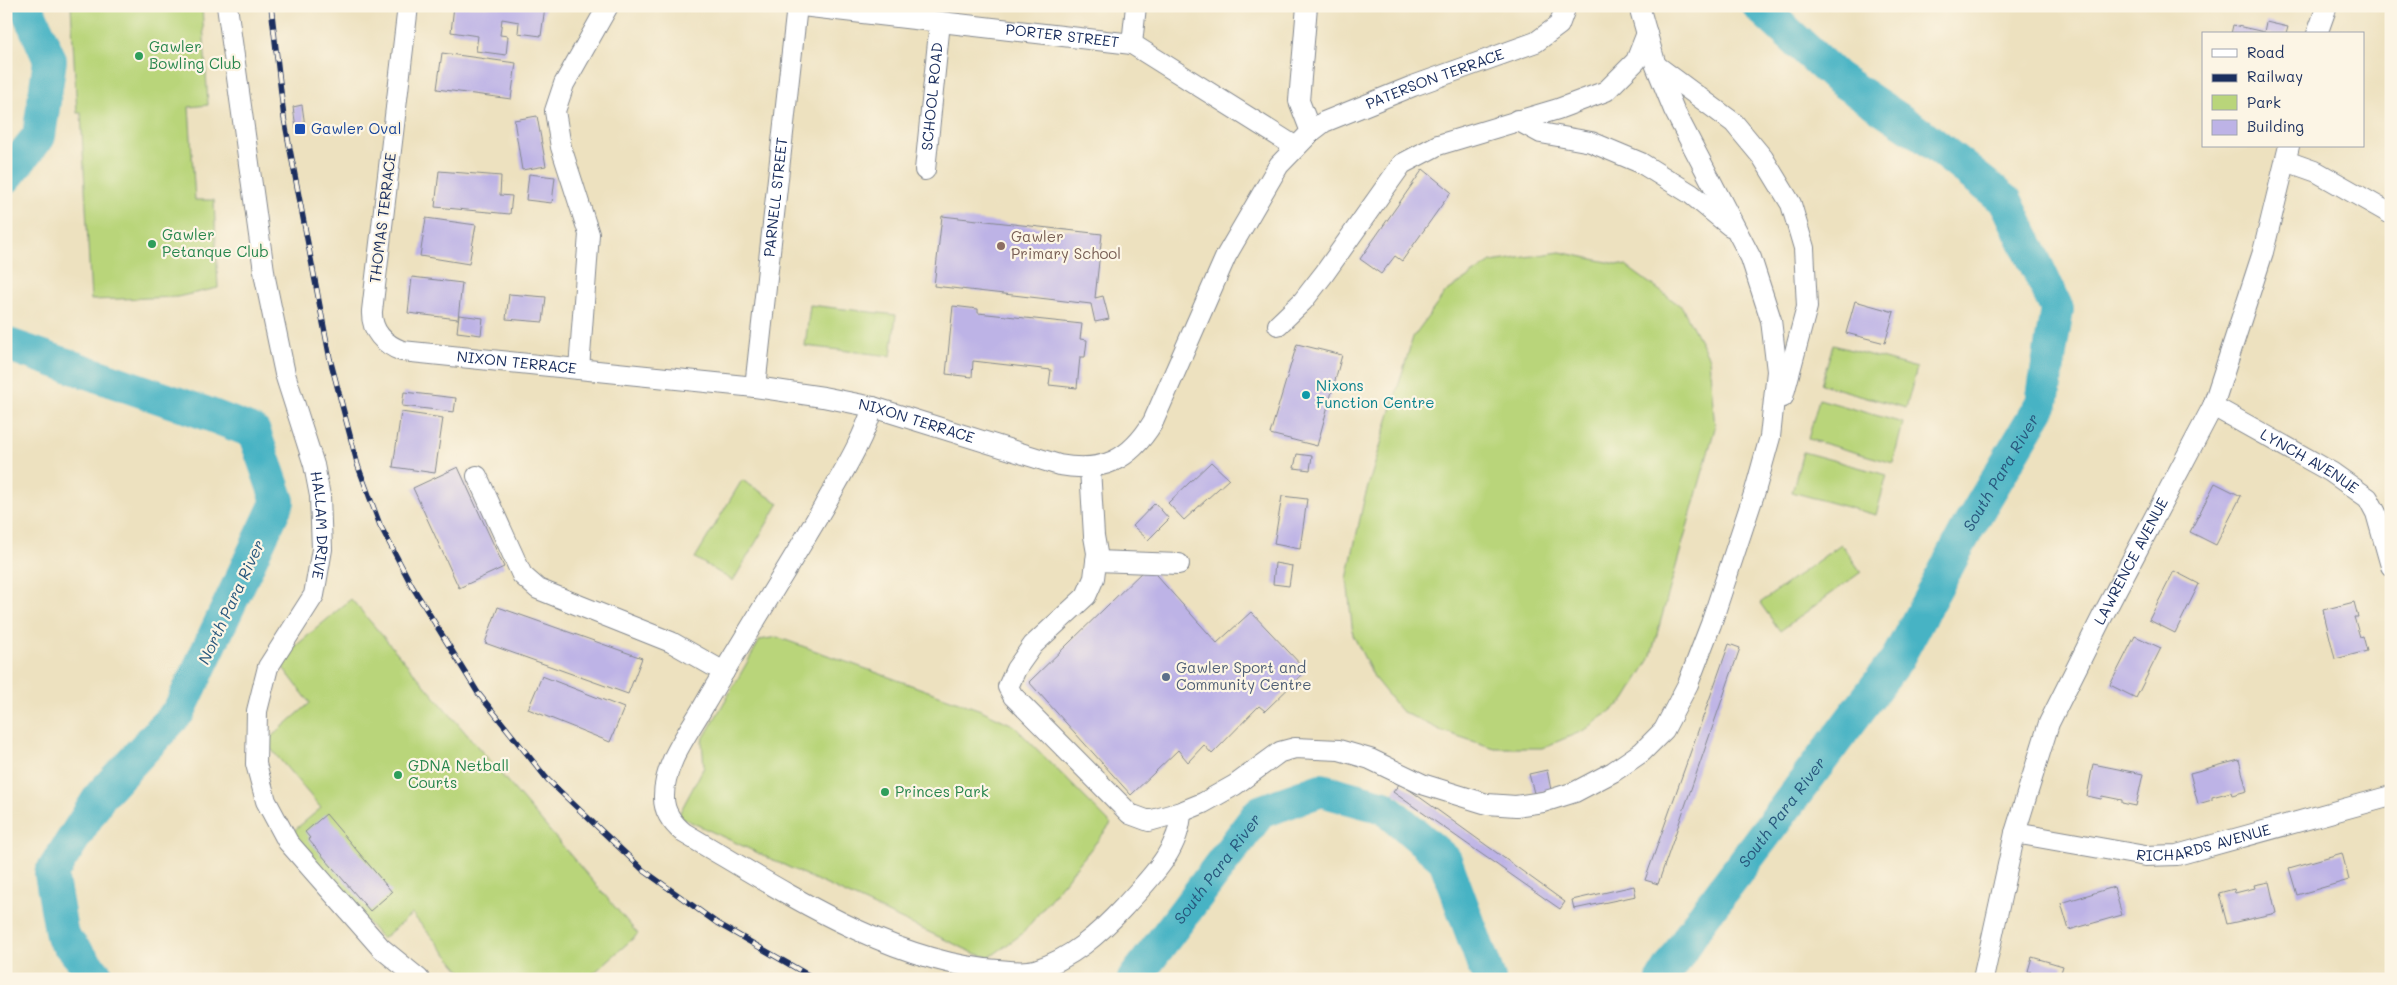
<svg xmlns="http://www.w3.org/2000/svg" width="2397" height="985" viewBox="0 0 2397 985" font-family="Mali,sans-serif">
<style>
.green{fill:#b9d57a;stroke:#6a826c}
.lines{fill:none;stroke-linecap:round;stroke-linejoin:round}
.river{stroke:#47b3c4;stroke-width:34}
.building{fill:#bdb3e6}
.minor-casing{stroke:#84888e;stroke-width:22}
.minor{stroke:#fff;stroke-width:20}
.rail-casing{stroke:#1b2f5e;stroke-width:5.5}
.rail{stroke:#fcf5e5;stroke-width:4;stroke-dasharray:11;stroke-linecap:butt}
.leisure-dot{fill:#2e9e5b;stroke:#fcf5e5;stroke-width:2}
.transit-dot{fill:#1a4fb4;stroke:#fcf5e5;stroke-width:2}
.education-dot{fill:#8d6e63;stroke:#fcf5e5;stroke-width:2}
.culture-dot{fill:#0f9aa8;stroke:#fcf5e5;stroke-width:2}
.service-dot{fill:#5c6f8a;stroke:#fcf5e5;stroke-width:2}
.labels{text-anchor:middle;stroke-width:4.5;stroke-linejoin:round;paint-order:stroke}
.street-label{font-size:15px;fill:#1b2f5e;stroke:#fcf5e5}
.leisure-label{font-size:15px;fill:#27864d;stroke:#fcf5e5;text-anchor:start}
.transit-label{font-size:15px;fill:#164399;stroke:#fcf5e5;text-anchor:start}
.education-label{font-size:15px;fill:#785e54;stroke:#fcf5e5;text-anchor:start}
.culture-label{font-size:15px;fill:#0d838f;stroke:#fcf5e5;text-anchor:start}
.service-label{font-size:15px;fill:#4e5e75;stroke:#fcf5e5;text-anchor:start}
.water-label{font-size:16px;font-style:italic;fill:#28577d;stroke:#fcf5e5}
</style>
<rect width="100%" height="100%" fill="#fcf5e5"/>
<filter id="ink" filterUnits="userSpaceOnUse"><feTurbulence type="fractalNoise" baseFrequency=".02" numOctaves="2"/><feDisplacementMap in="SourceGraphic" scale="10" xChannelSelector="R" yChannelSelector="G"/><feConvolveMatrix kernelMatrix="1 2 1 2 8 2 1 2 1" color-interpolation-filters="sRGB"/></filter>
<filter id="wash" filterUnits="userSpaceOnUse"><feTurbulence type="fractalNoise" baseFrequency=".0096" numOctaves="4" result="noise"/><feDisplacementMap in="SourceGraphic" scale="20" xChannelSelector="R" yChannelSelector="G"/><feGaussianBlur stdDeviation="1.12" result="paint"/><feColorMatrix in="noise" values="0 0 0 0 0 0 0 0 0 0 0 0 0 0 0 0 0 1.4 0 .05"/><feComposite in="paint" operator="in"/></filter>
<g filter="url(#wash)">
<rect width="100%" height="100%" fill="#ede1bf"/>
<g class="green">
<path d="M71,6H202L208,105L189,107L195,200H214L218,288L177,297L91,300L81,113H77Z"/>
<path d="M1560,252L1626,266L1682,307L1709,358L1715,428L1650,659L1625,700L1585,730L1542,748H1494L1442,731L1401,711L1375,679L1353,635L1347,579L1364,500L1413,337L1446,292L1491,262Z"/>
<path d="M810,305L896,315L891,356L805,346Z"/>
<path d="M1833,345L1917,368L1906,408L1821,384Z"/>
<path d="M1819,399L1903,423L1893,463L1808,439Z"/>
<path d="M1803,452L1887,475L1876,515L1792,492Z"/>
<path d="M742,480L779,503L733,581L695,558Z"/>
<path d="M1841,544L1861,572L1780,631L1760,603Z"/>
<path d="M351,599L638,934L587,979H468L412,914L382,939L291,833L321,808L265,742L310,703L278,661Z"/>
<path d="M777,637L981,710L1013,725L1111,824L1022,934L990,957L976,954L678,816L704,767L702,741L760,640Z"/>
</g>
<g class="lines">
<g class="river">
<path d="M6,177L39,136L50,60L26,6"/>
<path d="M6,344L205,413L254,432L278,501L179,711L101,795L51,874L62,936L99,979"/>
<path id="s1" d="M1134,979L1260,812L1321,790L1384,807L1445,860L1489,979"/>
<path id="s2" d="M1663,979L1699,922L1897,659L1969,526L2042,403L2057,309L2006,201L1921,134L1836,77L1759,6"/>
</g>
</g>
<g id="blocks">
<g class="building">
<path d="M454,6L545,7L541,36L518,33L519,22L502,19L500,35L508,36L506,55L476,51L478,36L451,32Z"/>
<path d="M2266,22L2288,27L2286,34H2231L2233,25L2264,32Z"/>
<path d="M442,53L516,63L511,99L437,89Z"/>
<path d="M302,105L305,126L296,128L293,107Z"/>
<path d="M537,116L546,166L522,170L514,120Z"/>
<path d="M1423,169L1451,192L1402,261L1395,256L1381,274L1360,259Z"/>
<path d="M439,171L501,176L500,195L512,196L510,214L435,207Z"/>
<path d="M529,174L555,177L552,203L526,200Z"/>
<path d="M942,216L1102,234L1095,298L1103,296L1109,319L1095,322L1091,304L934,286Z"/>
<path d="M426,218L476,225L469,264L420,256Z"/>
<path d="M412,277L462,283L458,319L408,313Z"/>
<path d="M509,294L546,297L543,322L506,319Z"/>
<path d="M1855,301L1894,312L1885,343L1846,333Z"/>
<path d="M953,306L978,309V313L1082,324L1080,339L1087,340L1085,357H1080L1077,388L1049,385L1051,370L973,361L972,377L946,374Z"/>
<path d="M459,315L483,318L481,335L457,332Z"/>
<path d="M1297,344L1342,355L1317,446L1270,434Z"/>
<path d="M404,392L456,398L454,412L402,406Z"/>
<path d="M401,412L443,418L435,473L393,467Z"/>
<path d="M1297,454L1312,456L1310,470L1294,468Z"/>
<path d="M1211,462L1229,479L1184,520L1168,503Z"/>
<path d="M458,467L504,567L459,588L413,488Z"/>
<path d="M2215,483L2241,496L2216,545L2190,532Z"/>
<path d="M1282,496L1307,499L1300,549L1274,544Z"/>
<path d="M1155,503L1169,519L1148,540L1133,526Z"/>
<path d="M1275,563L1292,566L1289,586L1273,584Z"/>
<path d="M1148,566L1217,643L1251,612L1305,669L1304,673L1265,711L1259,706L1212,754L1204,745L1188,762L1178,750L1131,795L1029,682Z"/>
<path d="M2174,571L2199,584L2175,633L2149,620Z"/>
<path d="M2354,602L2358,617H2354L2360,637L2363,636L2367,651L2335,659L2323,610Z"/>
<path d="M498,607L642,658L628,694L485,643Z"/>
<path d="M2135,636L2161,648L2136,698L2110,685Z"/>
<path d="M1729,644L1740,648L1658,884L1645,880Z"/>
<path d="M542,676L624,708L610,742L528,709Z"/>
<path d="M2239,760L2247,791L2232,795L2231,792L2212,797V800L2198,804L2190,773Z"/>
<path d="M2093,764L2143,774L2136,806L2122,803V800L2102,796L2101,799L2087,796Z"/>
<path d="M1547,770L1551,790L1534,793L1529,774Z"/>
<path d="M1400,783L1565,902L1560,909L1393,792Z"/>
<path d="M326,814L392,892L370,911L308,839L310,838L305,832Z"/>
<path d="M2342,853L2349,880L2297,895L2289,868Z"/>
<path d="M2269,882L2276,913L2227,924L2219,893L2234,889L2235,893L2255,888L2254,885Z"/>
<path d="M1634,886L1636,896L1574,909L1572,900Z"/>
<path d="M2114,887L2122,915L2069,930L2061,903Z"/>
<path d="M2032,957L2063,966L2059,979H2029L2031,972L2028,971Z"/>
</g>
</g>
</g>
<g filter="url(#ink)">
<use href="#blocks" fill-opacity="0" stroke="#84888e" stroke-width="1"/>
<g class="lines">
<g class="minor-casing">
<g id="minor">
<path id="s3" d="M227,6L265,278L285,374L314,465L320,496L322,549L314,595L268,667L257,711L256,764L266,801L288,842L381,948L419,979"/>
<path id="s4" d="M408,6L372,311C371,331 384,344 402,351L755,387L823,397L873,407L1059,465C1103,473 1130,460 1153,422L1226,256L1279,165L1311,132L1324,122L1413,86L1536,42L1559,25L1566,6"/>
<path id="s5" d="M802,6L1132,44L1296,147"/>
<path d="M1307,6L1299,101L1311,132"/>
<path d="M2317,34L2327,6"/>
<path d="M1132,44L1136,6"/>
<path d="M1657,66L1734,123L1763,158L1791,204L1804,248L1807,307L1783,397"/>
<path d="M1517,120L1541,133L1591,142L1641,163L1691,194L1730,226"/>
<path d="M2286,161L2317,172L2391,214"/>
<path id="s6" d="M925,170L940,22"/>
<path d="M1278,325L1303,301L1324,274L1402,164L1438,145L1558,109L1606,91L1636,61L1647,33"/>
<path d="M579,369L589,234L561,147L555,111L564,84L608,6"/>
<path id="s7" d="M755,387L797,6"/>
<path id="s8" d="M2213,406L2331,472L2368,498L2376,513L2391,566"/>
<path d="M873,407C862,443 841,475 823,508C785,573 744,637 706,702C690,731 663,764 664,798C664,813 673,824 684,833C777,887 888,963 998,970C1010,971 1023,973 1035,970C1071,959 1099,934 1124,907C1148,880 1180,851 1181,812"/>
<path d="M1090,468L1094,536L1097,553L1094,578L1086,596L1033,645L1016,669L1008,687L1013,696L1130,814L1149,821L1181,812L1203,803L1235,785L1280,752L1295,748L1339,750L1370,759L1422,784L1487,804L1516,806L1543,802L1575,792L1613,772L1642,752L1664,730L1688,684L1711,624L1755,491L1770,437L1777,371L1771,320L1751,258L1674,110L1656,66L1639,6"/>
<path d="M477,476L522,575L538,589L671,642L724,672"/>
<path d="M1096,561L1179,564"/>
<path id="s9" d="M2015,833L2145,856L2177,855L2391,796"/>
<path id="s10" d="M1983,979L2015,833L2049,723L2102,617L2213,406L2263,252L2289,146"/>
</g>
</g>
<use href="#minor" class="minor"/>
<g class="rail-casing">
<path id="rail" d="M271,6L284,118L330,359L358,466L380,525L412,586L478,693L548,780L643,870L717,923L815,979"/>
</g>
<use href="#rail" class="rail"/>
</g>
</g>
<g class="leisure-dot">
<circle cx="139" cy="56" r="5"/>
<circle cx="152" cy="244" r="5"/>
<circle cx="398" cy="775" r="5"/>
<circle cx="885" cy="792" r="5"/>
</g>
<rect class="transit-dot" x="294" y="123" width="12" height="12" rx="2.5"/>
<circle class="education-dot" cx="1001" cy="246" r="5"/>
<circle class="culture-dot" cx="1306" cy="395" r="5"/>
<circle class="service-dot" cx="1166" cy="677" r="5"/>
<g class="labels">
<g class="street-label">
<text dy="5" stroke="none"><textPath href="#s5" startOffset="262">PORTER STREET</textPath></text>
<text dy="5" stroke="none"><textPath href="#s4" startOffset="1610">PATERSON TERRACE</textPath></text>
<text dy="5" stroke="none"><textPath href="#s6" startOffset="74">SCHOOL ROAD</textPath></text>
<text dy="5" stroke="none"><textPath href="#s7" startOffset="191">PARNELL STREET</textPath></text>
<text transform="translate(383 218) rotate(-83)" y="5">THOMAS TERRACE</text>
<text dy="5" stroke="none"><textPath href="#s4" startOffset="476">NIXON TERRACE</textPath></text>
<text dy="5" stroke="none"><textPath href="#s4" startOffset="881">NIXON TERRACE</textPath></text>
<text dy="5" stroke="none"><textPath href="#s8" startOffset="111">LYNCH AVENUE</textPath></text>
<text dy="5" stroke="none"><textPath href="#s3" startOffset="529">HALLAM DRIVE</textPath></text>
<text dy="5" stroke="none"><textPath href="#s10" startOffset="446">LAWRENCE AVENUE</textPath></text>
<text dy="5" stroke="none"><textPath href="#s9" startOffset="192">RICHARDS AVENUE</textPath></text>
</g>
<g class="leisure-label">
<text x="149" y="52">Gawler<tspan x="149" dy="17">Bowling Club</tspan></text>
<text x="162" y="240">Gawler<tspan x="162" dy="17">Petanque Club</tspan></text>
<text x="408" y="771">GDNA Netball<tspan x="408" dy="17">Courts</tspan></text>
<text x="895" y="797">Princes Park</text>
</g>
<g class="transit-label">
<text x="311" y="134">Gawler Oval</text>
</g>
<g class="education-label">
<text x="1011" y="242">Gawler<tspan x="1011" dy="17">Primary School</tspan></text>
</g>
<g class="culture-label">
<text x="1316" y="391">Nixons<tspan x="1316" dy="17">Function Centre</tspan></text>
</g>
<g class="service-label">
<text x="1176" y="673">Gawler Sport and<tspan x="1176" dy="17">Community Centre</tspan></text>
</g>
<g class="water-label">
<text dy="6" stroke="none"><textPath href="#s2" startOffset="610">South Para River</textPath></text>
<text transform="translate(231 602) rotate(-65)" y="6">North Para River</text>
<text dy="6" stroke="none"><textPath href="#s2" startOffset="205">South Para River</textPath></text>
<text dy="6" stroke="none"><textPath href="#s1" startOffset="138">South Para River</textPath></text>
</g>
</g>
<rect width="2397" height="985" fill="none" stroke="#fcf5e5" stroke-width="25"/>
<rect x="2202" y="32" width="162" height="115" fill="#fcf5e5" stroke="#a2a6af"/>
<rect x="2212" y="49" width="25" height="8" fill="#ffffff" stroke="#a2a6af"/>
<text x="2247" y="58" font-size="15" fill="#1b2f5e">Road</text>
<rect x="2212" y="74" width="25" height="8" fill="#1b2f5e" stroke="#a2a6af"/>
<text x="2247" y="82" font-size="15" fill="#1b2f5e">Railway</text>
<rect x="2212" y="95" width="25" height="15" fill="#b9d57a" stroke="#a2a6af"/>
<text x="2247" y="108" font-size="15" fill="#1b2f5e">Park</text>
<rect x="2212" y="120" width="25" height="15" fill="#bdb3e6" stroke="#a2a6af"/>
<text x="2247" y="132" font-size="15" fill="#1b2f5e">Building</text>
</svg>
